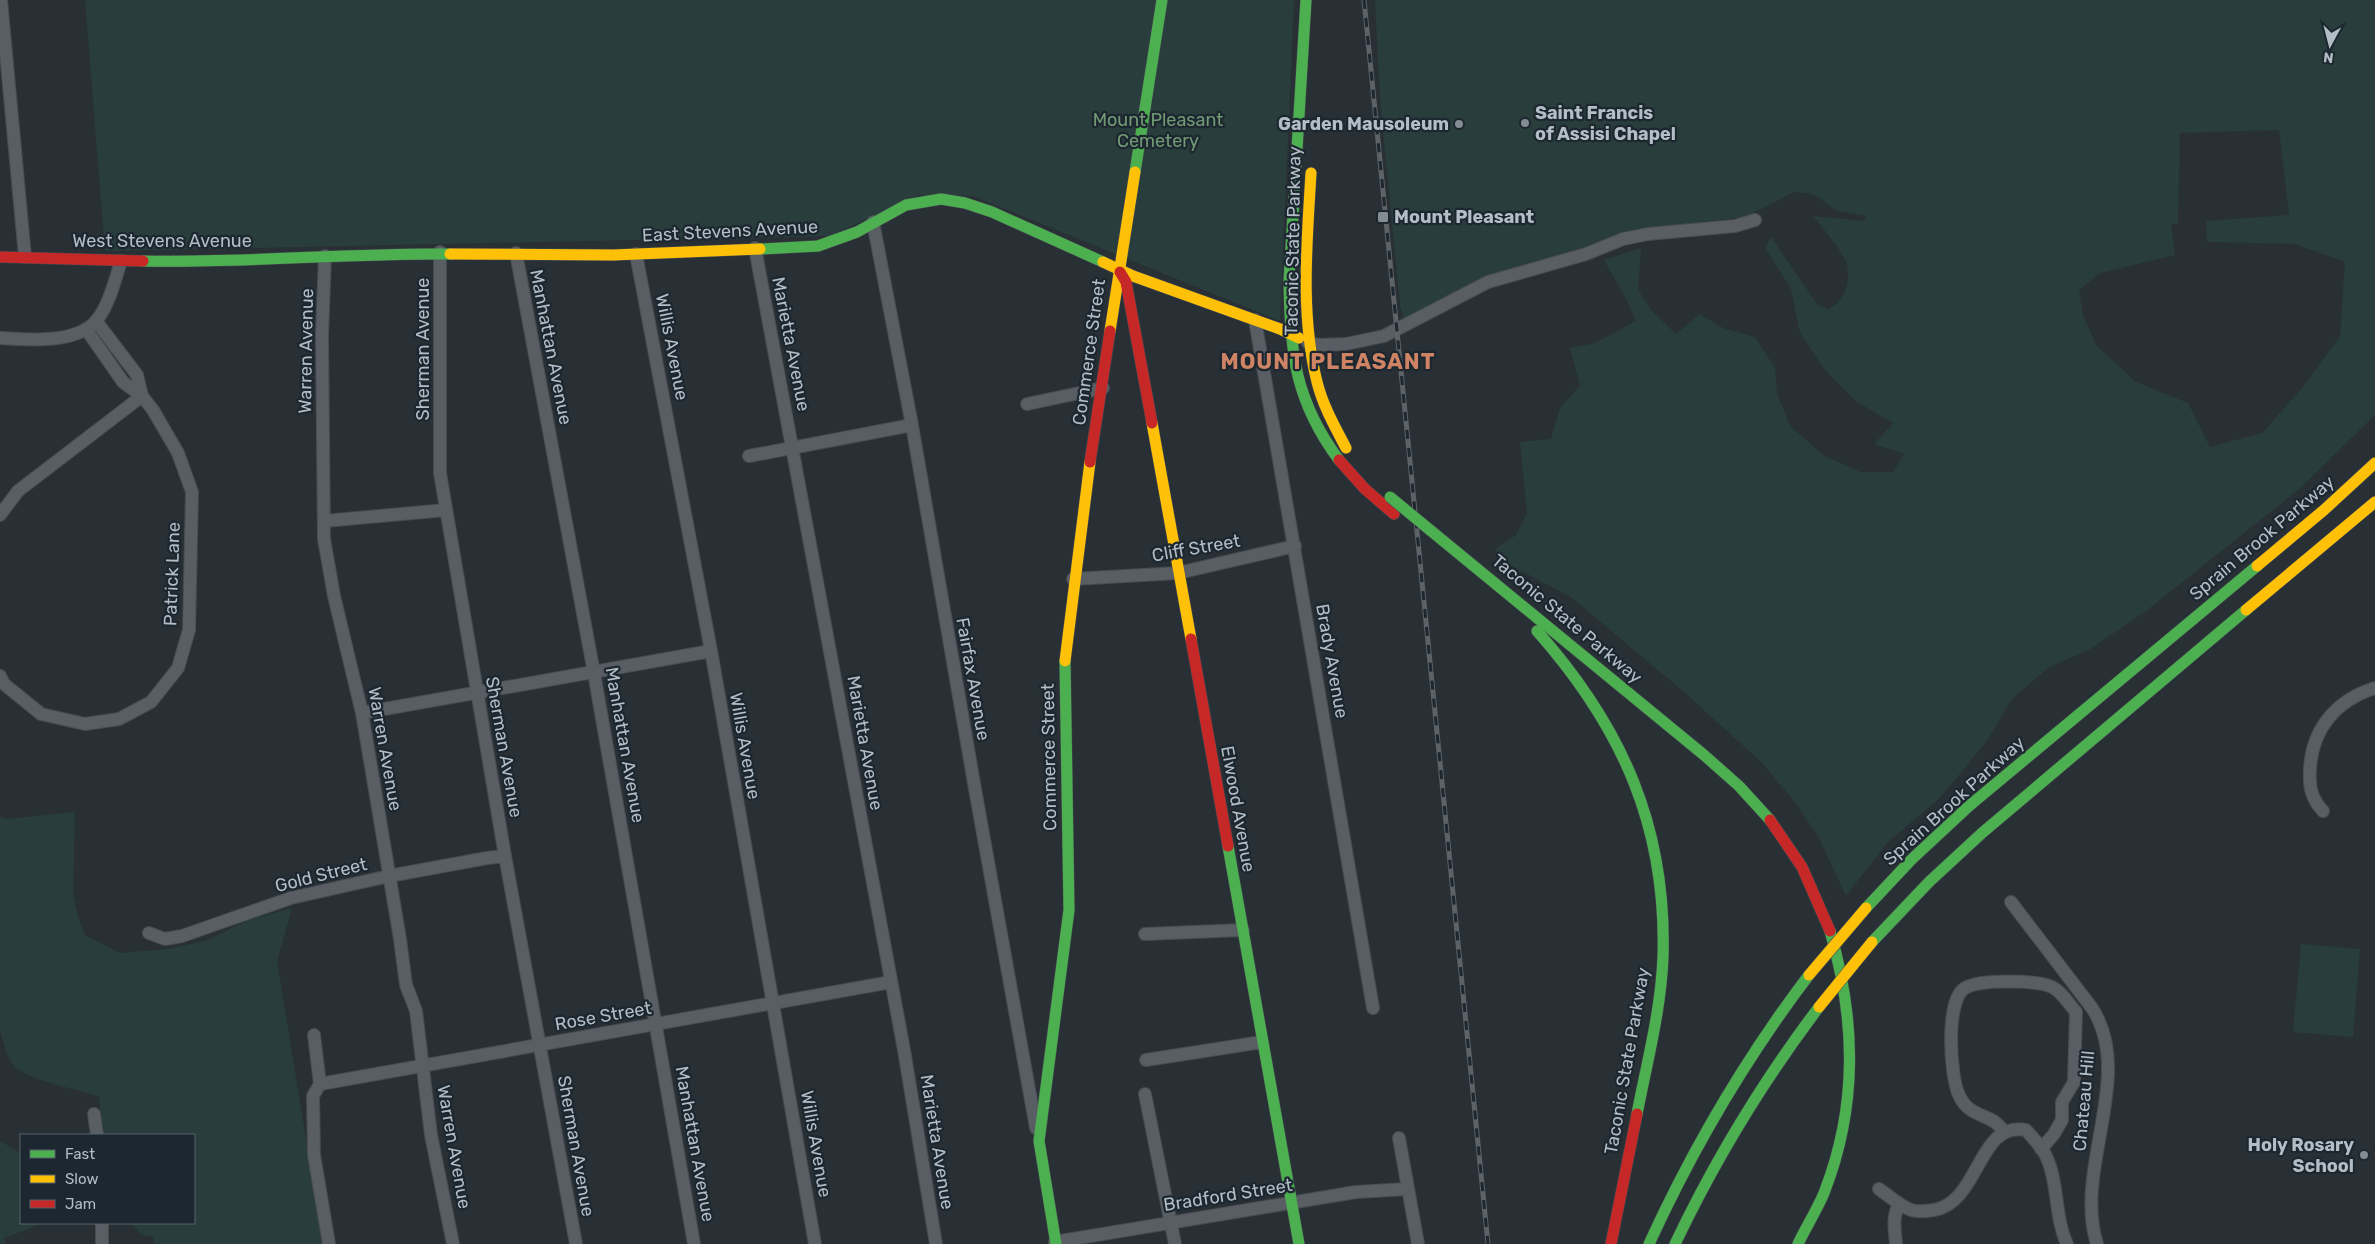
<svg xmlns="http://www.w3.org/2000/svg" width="2375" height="1244" viewBox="0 0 2375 1244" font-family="Rubik,sans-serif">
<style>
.green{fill:#283d3c;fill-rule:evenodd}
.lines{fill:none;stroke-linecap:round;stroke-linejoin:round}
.street-casing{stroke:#474c50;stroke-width:14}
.fast-casing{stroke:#474c50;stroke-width:12}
.slow-casing{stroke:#474c50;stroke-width:12}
.jam-casing{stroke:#474c50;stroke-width:12}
.street{stroke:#585e63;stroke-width:12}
.fast{stroke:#4caf50;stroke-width:11}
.slow{stroke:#ffc107;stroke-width:11}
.jam{stroke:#c62828;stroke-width:11}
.rail-casing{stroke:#5d6267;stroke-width:5}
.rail{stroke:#1c2730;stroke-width:3;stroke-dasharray:9;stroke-linecap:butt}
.fast-bridge-casing{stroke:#464c51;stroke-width:12;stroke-linecap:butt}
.slow-bridge-casing{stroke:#464c51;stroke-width:12;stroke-linecap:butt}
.fast-bridge{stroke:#4caf50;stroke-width:11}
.slow-bridge{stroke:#ffc107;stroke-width:11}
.poi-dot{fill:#838c93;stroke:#1c2730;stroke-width:2}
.labels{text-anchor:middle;stroke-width:4.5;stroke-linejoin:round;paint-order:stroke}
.poi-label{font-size:18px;font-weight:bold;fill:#b3bdc6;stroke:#1c2730;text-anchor:start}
.park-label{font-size:18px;fill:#729b75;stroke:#1c2730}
.street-label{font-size:18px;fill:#b3bdc6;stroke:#1c2730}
.district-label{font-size:22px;font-weight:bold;letter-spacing:1px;fill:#cf8365;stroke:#1c2730}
</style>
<rect width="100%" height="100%" fill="#293035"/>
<g class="green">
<path d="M85,0H1294L1280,321L973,196L919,195L830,236L105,251Z"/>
<path d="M1375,0H2375V415L2297,491L2146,611L2090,649L2048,668L2012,699L1986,742L1940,798L1887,843L1846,896L1818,836L1791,797L1759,760L1684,692L1571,597L1500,560L1495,549L1516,535L1527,513L1520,442L1551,439L1560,408L1580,385L1570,348L1595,343L1636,321L1626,299L1604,260L1641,248L1638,290L1652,311L1676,334L1700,314L1723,328L1755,337L1775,368L1777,393L1790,426L1823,455L1860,472H1893L1904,454L1874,444L1893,423L1857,402L1825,370L1800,333L1791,289L1765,248L1771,237L1817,304L1828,309C1844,302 1851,282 1847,265C1845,254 1821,226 1813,216L1865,221L1866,216L1837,211L1813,194L1794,192L1745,217L1651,228L1404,320L1400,305L1380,99ZM2279,130L2289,215L2206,221L2207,242L2295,244L2345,262L2340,336L2303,387L2262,433L2210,447L2188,403L2136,382L2096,345L2083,315L2079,290L2100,273L2175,255L2171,224L2178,223L2180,133Z"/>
<path d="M75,812L73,893L78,916L85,935L120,953L168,949L205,941L249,920L292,908L277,961L323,1244H154V1237L142,1235L131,1223H194V1135H103L99,1097C80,1090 31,1080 17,1069C7,1061 3,1041 0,1030V817L7,819Z"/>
<path d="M2301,944L2360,949L2353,1037L2293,1032Z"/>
<path d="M0,1141L21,1153V1223H44L4,1238L6,1244H0Z"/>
</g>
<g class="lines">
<g class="street-casing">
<g id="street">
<path d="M1,0L25,257"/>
<path d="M873,222L912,425L975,789L1036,1128"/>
<path d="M755,248L904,1050L936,1244"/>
<path d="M440,252V473L505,856L576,1244"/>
<path d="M516,253L594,673L694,1244"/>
<path d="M636,254L712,656L815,1244"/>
<path d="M325,256L322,335L324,539L334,596L362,713L400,939L406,985L416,1011L431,1135L453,1244"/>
<path d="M1255,320L1373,1008"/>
<path d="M96,321L137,375L142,396"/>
<path d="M0,338C27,340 76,344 96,321C109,306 115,280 121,261"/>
<path d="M1308,343L1319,345L1346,344L1384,336L1488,282L1586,254L1623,239L1648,234L1735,226L1755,220"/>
<path d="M1027,404L1103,388"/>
<path d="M749,456L912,425"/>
<path d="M0,515L18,491L142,396"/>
<path d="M324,521L446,510"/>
<path d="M1073,579L1178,573L1295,546"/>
<path d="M0,676L4,684L41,714L85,724L119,719L151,702L178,668L189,630L192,492L178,453L153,410L142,396L123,382L86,329"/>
<path d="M362,713L711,651"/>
<path d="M2323,811C2311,798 2309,787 2310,769C2312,728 2337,700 2375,688"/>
<path d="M2011,902L2092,1008C2136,1076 2073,1169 2097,1244"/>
<path d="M149,933L165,939L182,936L291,898L389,876L487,858L505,856"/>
<path d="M1145,934L1243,930"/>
<path d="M314,1035L320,1084L313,1096L314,1155L329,1244"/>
<path d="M1146,1060L1262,1042"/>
<path d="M320,1084L891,982"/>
<path d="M1145,1094L1175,1244"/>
<path d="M94,1114L97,1135"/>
<path d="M2004,1132C1991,1111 1970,1120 1959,1095C1950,1077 1945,1000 1965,988C1980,979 2037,980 2052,987C2061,991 2069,1004 2076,1012L2074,1082L2062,1102V1120L2054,1134L2041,1149"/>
<path d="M1399,1138L1418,1244"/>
<path d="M1879,1189C1889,1196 1900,1206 1911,1210C1918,1212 1928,1211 1934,1210C1980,1202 1978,1120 2026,1130C2033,1138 2040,1145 2045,1154C2059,1181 2054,1216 2067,1244"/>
<path d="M102,1223V1244"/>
<path d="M1055,1242L1356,1192L1407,1189"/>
<path d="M1896,1244C1895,1230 1892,1217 1899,1204"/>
</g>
</g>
<g class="fast-casing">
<g id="fast">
<path d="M1306,0L1289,281C1290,353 1295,401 1339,460"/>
<path d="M1135,172L1162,0"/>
<path d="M760,249L818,246L857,232L906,205L941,199L965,203L992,212L1103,262"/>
<path d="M143,261C245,263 348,253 450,254"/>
<path d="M1430,530L1704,755L1739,786L1770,820"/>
<path d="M1537,631C1622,727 1667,827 1663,957C1661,1010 1647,1062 1637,1114"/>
<path d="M1228,846L1299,1244"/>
<path d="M1866,908L1912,859L1969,806L2257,566"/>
<path d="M1872,942L1929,882L1982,833L2246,610"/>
<path d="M1056,1244L1039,1141L1069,910L1065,661"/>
<path d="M1649,1244C1693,1148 1745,1059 1809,975"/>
<path d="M1675,1244C1715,1160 1763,1081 1819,1007"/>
<path d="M1798,1244C1806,1227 1817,1210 1824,1193C1858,1106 1856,1020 1830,931"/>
</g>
</g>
<g class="slow-casing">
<g id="slow">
<path d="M1311,173C1307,242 1300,314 1317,382C1323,406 1335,427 1346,448"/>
<path d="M450,254L613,255L760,249"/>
<path d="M1103,262L1133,276L1280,329L1299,338"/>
<path d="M1110,331L1135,172"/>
<path d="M1152,423L1191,639"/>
<path d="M2257,566L2324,510L2375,463"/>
<path d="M2246,610L2375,502"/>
<path d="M1065,661L1090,462"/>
</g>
</g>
<g class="jam-casing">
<g id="jam">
<path d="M0,257L143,261"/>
<path d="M1120,272L1126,282L1152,423"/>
<path d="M1339,460L1365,489L1394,514"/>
<path d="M1090,462L1110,331"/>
<path d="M1191,639L1228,846"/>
<path d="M1770,820L1802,867L1830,931"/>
<path d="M1611,1244L1637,1114"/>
</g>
</g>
<use href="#street" class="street"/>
<use href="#fast" class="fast"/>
<use href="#slow" class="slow"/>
<use href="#jam" class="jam"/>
<g class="rail-casing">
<path id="rail" d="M1364,0L1488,1244"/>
</g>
<use href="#rail" class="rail"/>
<g class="fast-bridge-casing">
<path id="fast-bridge" d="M1390,497L1430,530"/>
</g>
<g class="slow-bridge-casing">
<g id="slow-bridge">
<path d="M1809,975L1866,908"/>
<path d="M1819,1007L1872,942"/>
</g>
</g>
<use href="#fast-bridge" class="fast-bridge"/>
<use href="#slow-bridge" class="slow-bridge"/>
</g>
<g class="poi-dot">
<circle cx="1525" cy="123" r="5"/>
<circle cx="1459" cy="124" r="5"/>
<rect x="1377" y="211" width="12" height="12" rx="2.5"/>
<circle cx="2364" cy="1155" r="5"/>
</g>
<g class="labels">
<g class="poi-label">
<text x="1535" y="119">Saint Francis<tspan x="1535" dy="21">of Assisi Chapel</tspan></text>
<text x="1449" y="130" text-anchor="end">Garden Mausoleum</text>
<text x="1394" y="223">Mount Pleasant</text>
<text x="2354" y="1151" text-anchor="end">Holy Rosary<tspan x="2354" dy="21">School</tspan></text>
</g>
<g class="park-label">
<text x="1158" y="126">Mount Pleasant<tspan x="1158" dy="21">Cemetery</tspan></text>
</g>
<g class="street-label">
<text transform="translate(730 231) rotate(-3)" y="6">East Stevens Avenue</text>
<text x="162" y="247">West Stevens Avenue</text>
<text transform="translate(1293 241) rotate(-89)" y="6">Taconic State Parkway</text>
<text transform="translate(791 344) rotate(79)" y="6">Marietta Avenue</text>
<text transform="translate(551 347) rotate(79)" y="6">Manhattan Avenue</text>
<text transform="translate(672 347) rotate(79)" y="6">Willis Avenue</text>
<text transform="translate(423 349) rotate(-90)" y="6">Sherman Avenue</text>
<text transform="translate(306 351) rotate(-89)" y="6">Warren Avenue</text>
<text transform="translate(1089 352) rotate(-82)" y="6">Commerce Street</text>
<text transform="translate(2262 538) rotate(-40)" y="6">Sprain Brook Parkway</text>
<text transform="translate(1196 548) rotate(-10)" y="6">Cliff Street</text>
<text transform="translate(172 574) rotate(-88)" y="6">Patrick Lane</text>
<text transform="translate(1567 619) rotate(40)" y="6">Taconic State Parkway</text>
<text transform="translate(1332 661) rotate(80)" y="6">Brady Avenue</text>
<text transform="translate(973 679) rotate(80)" y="6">Fairfax Avenue</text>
<text transform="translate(865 743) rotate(80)" y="6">Marietta Avenue</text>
<text transform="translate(625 745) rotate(80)" y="6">Manhattan Avenue</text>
<text transform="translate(745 746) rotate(80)" y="6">Willis Avenue</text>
<text transform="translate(504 747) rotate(80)" y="6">Sherman Avenue</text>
<text transform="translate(385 749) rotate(80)" y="6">Warren Avenue</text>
<text transform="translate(1049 757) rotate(-91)" y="6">Commerce Street</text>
<text transform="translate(1954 801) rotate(-42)" y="6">Sprain Brook Parkway</text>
<text transform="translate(1238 809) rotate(80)" y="6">Elwood Avenue</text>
<text transform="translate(321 875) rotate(-14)" y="6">Gold Street</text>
<text transform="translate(603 1016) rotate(-10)" y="6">Rose Street</text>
<text transform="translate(1627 1061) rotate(-80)" y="6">Taconic State Parkway</text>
<text transform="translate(2084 1101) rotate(-85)" y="6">Chateau Hill</text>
<text transform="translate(937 1142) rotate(81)" y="6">Marietta Avenue</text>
<text transform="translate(695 1144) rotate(80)" y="6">Manhattan Avenue</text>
<text transform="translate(816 1144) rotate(80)" y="6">Willis Avenue</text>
<text transform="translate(576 1146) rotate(80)" y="6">Sherman Avenue</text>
<text transform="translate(454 1147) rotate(80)" y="6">Warren Avenue</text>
<text transform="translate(1228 1195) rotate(-9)" y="6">Bradford Street</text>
</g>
<g class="district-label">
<text x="1328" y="369">MOUNT PLEASANT</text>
</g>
</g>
<rect x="20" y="1134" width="175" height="90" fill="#1c2730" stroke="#58636c"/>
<rect x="30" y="1150" width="25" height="8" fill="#4caf50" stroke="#58636c"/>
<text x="65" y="1159" font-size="15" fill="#b3bdc6">Fast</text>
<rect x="30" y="1175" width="25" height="8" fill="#ffc107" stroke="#58636c"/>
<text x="65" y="1184" font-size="15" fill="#b3bdc6">Slow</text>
<rect x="30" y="1200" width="25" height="8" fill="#c62828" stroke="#58636c"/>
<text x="65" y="1209" font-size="15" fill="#b3bdc6">Jam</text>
<g transform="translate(2330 45) rotate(187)" stroke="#1c2730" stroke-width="4" paint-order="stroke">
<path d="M0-4L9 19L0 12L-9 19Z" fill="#b3bdc6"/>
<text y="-8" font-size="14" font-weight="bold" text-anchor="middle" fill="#b3bdc6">N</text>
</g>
</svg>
